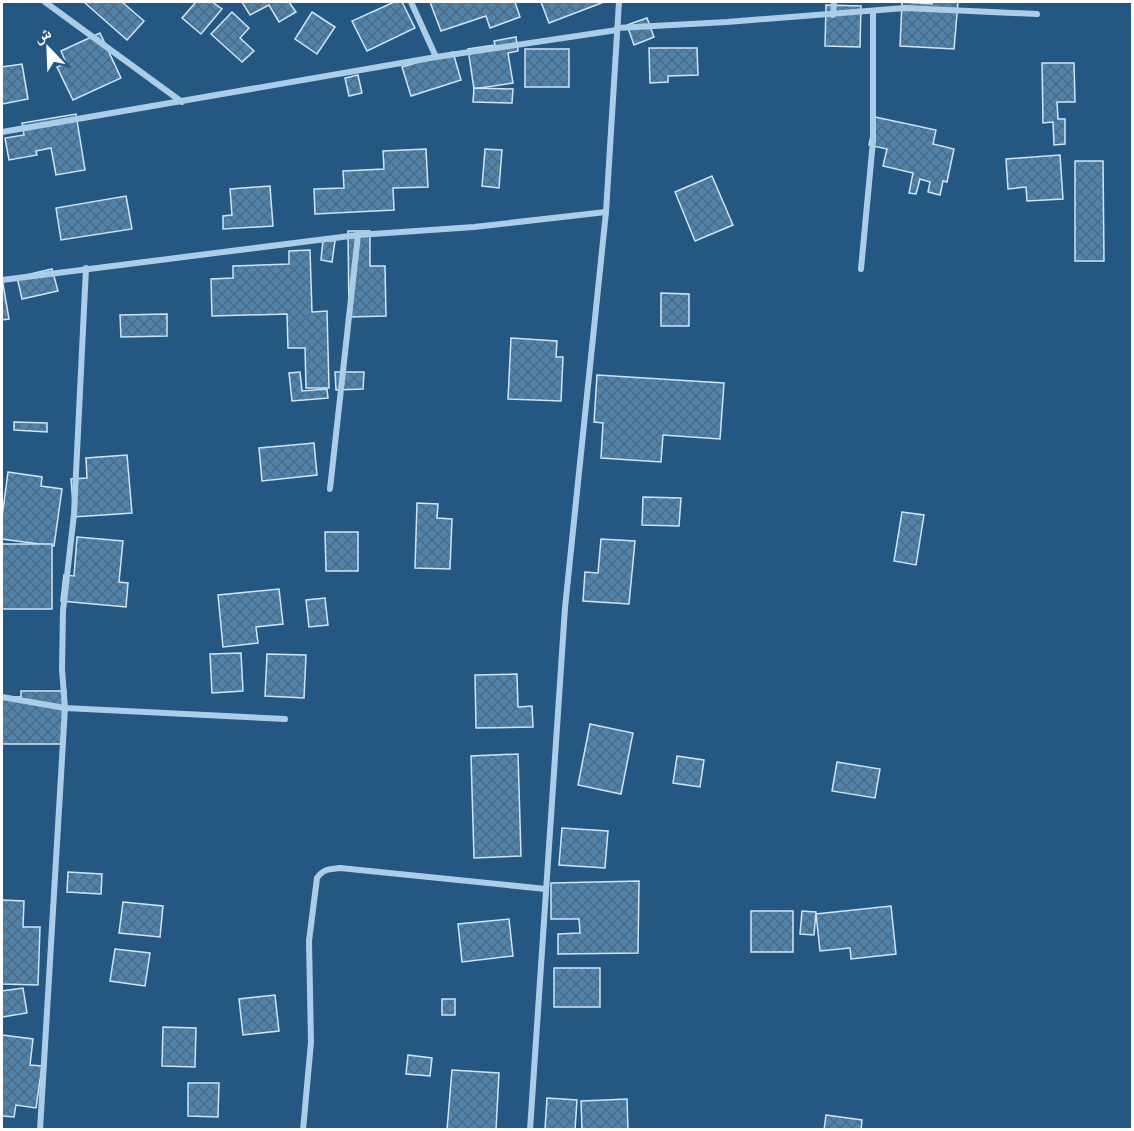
<svg xmlns="http://www.w3.org/2000/svg" width="1134" height="1131" viewBox="0 0 1134 1131" font-family="'Exo 2','Noto Naskh Arabic',sans-serif">
<style>
.building{fill:url(#building-cross-hatch);stroke:#cee5f6;stroke-width:1.5}
.lines{fill:none;stroke-linecap:round;stroke-linejoin:round}
.minor{stroke:#abcde7;stroke-width:6}
</style>
<defs>
<pattern id="building-cross-hatch" width="8" height="8" patternUnits="userSpaceOnUse" patternTransform="scale(1.5)"><rect width="8" height="8" fill="#5083ac"/><path d="M0 0l8 8M0 8l8-8" fill="none" stroke="#4e6a81"/></pattern>
</defs>
<rect width="100%" height="100%" fill="#245781"/>
<g class="building">
<path d="M84,2H122L144,21L127,40Z"/>
<path d="M196,2H212L222,9L201,34L182,18Z"/>
<path d="M242,2H289L296,12L279,22L269,5L250,15Z"/>
<path d="M394,2H402L415,28L367,51L352,21Z"/>
<path d="M430,2H515L520,17L490,28L486,16L441,31Z"/>
<path d="M541,2H604L549,23Z"/>
<path d="M902,2L932,4V2H958L954,49L900,46Z"/>
<path d="M826,5L861,6L860,47L825,46Z"/>
<path d="M232,12L249,28L240,38L254,51L242,62L211,34Z"/>
<path d="M312,12L335,27L317,54L295,39Z"/>
<path d="M647,18L654,37L634,45L627,25Z"/>
<path d="M100,33L121,78L73,100L57,67L66,63L61,51Z"/>
<path d="M516,37L518,51L508,53L513,83L474,89L468,49L495,45L494,41Z"/>
<path d="M649,48H697L698,75L668,76V82L650,83Z"/>
<rect x="525" y="49" width="44" height="38"/>
<path d="M453,52L461,80L411,96L402,67Z"/>
<path d="M1042,63H1074L1075,102H1057L1058,119H1065V144L1054,145L1053,122L1043,123Z"/>
<path d="M22,64L28,99L2,104V67Z"/>
<path d="M358,75L362,93L349,96L345,78Z"/>
<path d="M474,88L513,89L512,103L473,102Z"/>
<path d="M76,114L85,170L56,175L51,148L36,151L37,155L9,160L5,138L24,135L22,123Z"/>
<path d="M875,117L936,130L933,144L954,149L947,182L943,181L940,195L928,192L930,182L920,179L916,194L909,193L913,173L883,166L887,149L869,145Z"/>
<path d="M426,149L428,187L393,188L394,210L315,214L314,189L344,188L343,171L384,169L383,151Z"/>
<path d="M485,149L502,150L499,188L482,186Z"/>
<path d="M1060,155L1063,199L1027,201L1026,187L1008,189L1006,159Z"/>
<path d="M1075,161H1103L1104,261H1075Z"/>
<path d="M712,176L733,225L695,241L675,192Z"/>
<path d="M270,186L273,226L223,229V216L232,215L230,189Z"/>
<path d="M126,196L132,229L61,240L56,208Z"/>
<path d="M348,231H370V266H385L386,316L349,317Z"/>
<path d="M323,240L335,241L332,262L321,260Z"/>
<path d="M310,250L312,312L327,311L329,388H306L305,348H288L287,314L212,316L211,279L233,278V266L289,264V251Z"/>
<path d="M52,269L58,291L22,299L17,277Z"/>
<path d="M2,278L9,319L2,320Z"/>
<path d="M661,293L689,294V326H661Z"/>
<path d="M167,314V336L121,337L120,315Z"/>
<path d="M511,338L557,341L556,357H563L561,401L508,399Z"/>
<path d="M300,372L302,391L327,389L328,398L292,401L289,373Z"/>
<path d="M335,372H364L363,389L336,390Z"/>
<path d="M597,375L724,383L720,439L663,435L661,462L601,458L603,423L594,422Z"/>
<path d="M14,422L47,423V432L14,430Z"/>
<path d="M314,443L317,475L262,481L259,448Z"/>
<path d="M127,455L132,513L74,517L71,479L87,478L86,458Z"/>
<path d="M8,472L42,477L41,486L62,489L54,546L2,539V517Z"/>
<path d="M643,497L681,498L679,526L642,525Z"/>
<path d="M417,503L438,504L437,518L452,519L450,569L415,568Z"/>
<path d="M902,512L924,515L916,565L894,561Z"/>
<path d="M325,532H358V571H326Z"/>
<path d="M77,537L123,541L119,582L128,583L126,607L61,601L64,575L74,576Z"/>
<path d="M601,539L635,541L629,604L583,601L585,572L598,573Z"/>
<rect x="2" y="544" width="50" height="65"/>
<path d="M279,589L283,624L256,627L258,643L223,647L218,595Z"/>
<path d="M325,598L328,625L309,627L306,600Z"/>
<path d="M241,653L243,691L212,693L210,654Z"/>
<path d="M267,654L306,655L304,698L265,696Z"/>
<path d="M517,674L518,707L532,706L533,727L476,728L475,675Z"/>
<path d="M21,691H66L65,744H2V697H21Z"/>
<path d="M590,724L633,733L621,794L578,785Z"/>
<path d="M518,754L521,856L474,858L471,756Z"/>
<path d="M677,756L704,760L700,787L673,783Z"/>
<path d="M837,762L880,769L875,798L832,791Z"/>
<path d="M562,828L608,831L605,868L559,865Z"/>
<path d="M68,872L102,874L101,894L67,892Z"/>
<path d="M639,881L638,953L558,954V934L580,933L579,919H551V883Z"/>
<path d="M2,900L24,901L23,927H40L38,985L2,984Z"/>
<path d="M123,902L163,906L160,937L119,933Z"/>
<path d="M891,906L896,954L851,959L850,948L820,951L816,914Z"/>
<rect x="751" y="911" width="42" height="41"/>
<path d="M802,911L816,912L814,935L800,934Z"/>
<path d="M509,919L513,956L462,962L458,924Z"/>
<path d="M115,949L150,953L145,986L110,981Z"/>
<rect x="554" y="968" width="46" height="39"/>
<path d="M23,988L27,1013L2,1017V991Z"/>
<path d="M275,995L279,1031L243,1035L239,999Z"/>
<rect x="442" y="999" width="13" height="16"/>
<path d="M163,1027L196,1028L195,1067L162,1066Z"/>
<path d="M2,1035L33,1039L30,1065L42,1066L36,1108L16,1105L14,1117L2,1116Z"/>
<path d="M408,1055L432,1058L430,1076L406,1074Z"/>
<path d="M452,1070L499,1073L496,1130H447Z"/>
<path d="M188,1083H219L218,1117L188,1116Z"/>
<path d="M547,1098L577,1100L575,1130L545,1129Z"/>
<path d="M627,1099L628,1130H582L581,1101Z"/>
<path d="M826,1115L862,1120L861,1130H824Z"/>
</g>
<g class="lines">
<g class="minor">
<path d="M45,2L182,102"/>
<path d="M411,2L436,57"/>
<path d="M833,15L834,2"/>
<path d="M617,28L727,22L905,8L1037,14"/>
<path d="M2,132L436,57L617,30"/>
<path d="M861,269L873,141V11"/>
<path d="M2,280L358,235L474,227L606,212"/>
<path d="M330,489L358,235"/>
<path d="M2,697L65,708L285,719"/>
<path d="M40,1130L65,708L62,669L63,611L74,514L86,268"/>
<path d="M303,1130L311,1042L309,941L317,878C323,869 330,869 340,868L546,889"/>
<path d="M530,1130L565,608L606,212L619,2"/>
</g>
</g>
<rect width="1134" height="1131" fill="none" stroke="#ffffff" stroke-width="6"/>
<g transform="translate(48 48) rotate(337)" stroke="#245781" stroke-width="4.5" paint-order="stroke">
<path d="M0-4.5L10 22L0 15L-10 22Z" fill="#ffffff"/>
<text y="-9" font-size="16" font-weight="bold" text-anchor="middle" fill="#ffffff">ش</text>
</g>
</svg>
